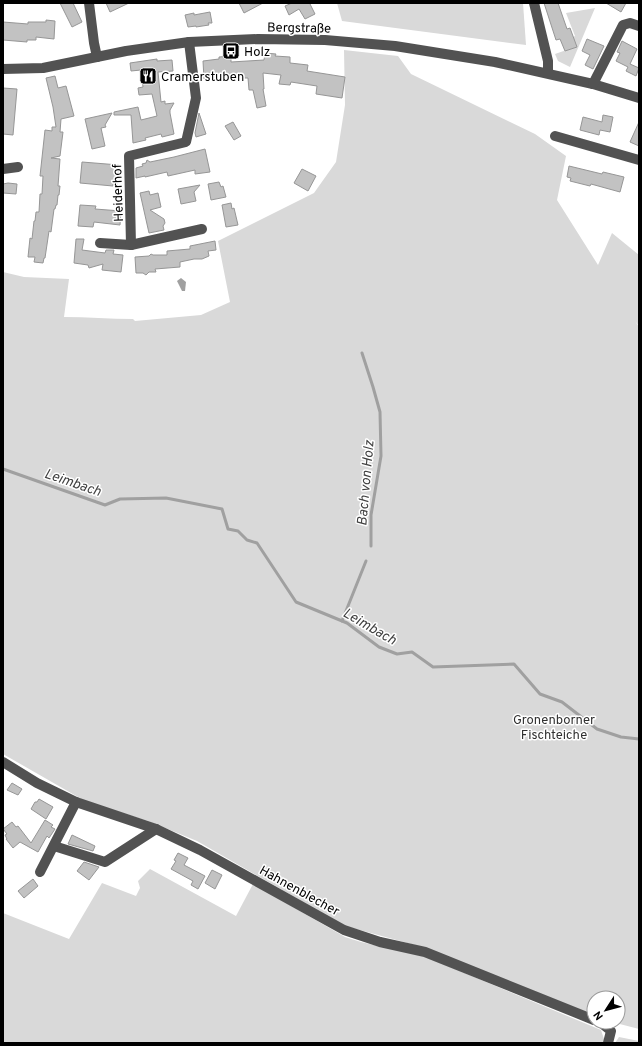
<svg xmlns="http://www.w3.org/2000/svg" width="642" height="1046" viewBox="0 0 642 1046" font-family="Overpass,sans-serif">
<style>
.green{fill:#d9d9d9}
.water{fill:#a0a0a0}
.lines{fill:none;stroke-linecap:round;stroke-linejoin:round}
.stream{stroke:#a0a0a0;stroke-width:3}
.building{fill:#c2c2c2;stroke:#969696}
.minor{stroke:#525252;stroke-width:10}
.labels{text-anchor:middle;stroke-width:3;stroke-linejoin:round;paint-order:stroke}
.street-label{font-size:13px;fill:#000;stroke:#fff}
.poi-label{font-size:13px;fill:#000;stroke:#fff;text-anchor:start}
.park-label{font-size:13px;fill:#303030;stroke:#fff}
.water-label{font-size:14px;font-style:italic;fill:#414141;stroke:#fff}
</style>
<rect width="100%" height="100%" fill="#fff"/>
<g class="green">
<path d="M337,3H523L526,45L342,21Z"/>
<path d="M595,8L570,67L558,61L555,54L575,47L572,38L575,36L566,13Z"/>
<path d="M344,50L398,56L411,74L535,134L566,156L557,200L598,265L612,233L639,255V326L635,321L639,327V1029L612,1022H618V998H594V1015L426,948L345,926L197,841L148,821L85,801L3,754V272L24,277L69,279L64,317C87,317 110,319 133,319L135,321L201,315L230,302L218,241L314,193L336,162L345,105Z"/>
<path d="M150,869L236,916L253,884L345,937L361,942L426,957L601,1030L605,1042L604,1043H3V913L69,939L102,883L136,896L140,888L138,881Z"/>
<path d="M619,1037L639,1041V1043H615Z"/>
</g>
<path class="water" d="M181,278L186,282L185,291H182L177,281Z"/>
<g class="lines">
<g class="stream">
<path d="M362,353L373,387L380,412L381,456L371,515V546"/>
<path d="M3,469L105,505L120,499L166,498L222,509L228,529L238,531L247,540L257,543L296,602L347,623L379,647L397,654L412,652L433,667L514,664L540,694L562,702L597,729L621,737L639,739"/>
<path d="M342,621L366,561"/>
</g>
</g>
<g class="building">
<path d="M60,3H73L82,22L72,27Z"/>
<path d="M106,3H129L110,12Z"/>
<path d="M239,3H263L244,13Z"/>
<path d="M292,3H312L310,4L315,14L305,19L299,9L289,15L285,6Z"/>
<path d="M544,3H558L567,29L570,28L577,47L565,51L560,39L556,40Z"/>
<path d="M606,3H626L621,12Z"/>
<path d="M210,12L212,23H208L209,25L196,27V26L188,27L185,15L194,13V15Z"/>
<path d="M46,20L55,21L54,39L36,37V40H27V42L3,40V22L28,24V22H46Z"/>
<path d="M587,39L604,46L593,69L585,65L590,55L582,51Z"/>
<path d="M622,41L637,49L630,64L639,68L636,76L626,71L628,67L616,61L620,53L617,52Z"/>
<path d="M265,53L276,54L275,56L290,57V63L308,65L307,71L345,77L342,98L316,94L317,86L291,82L290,85L279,84L281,75L263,73L264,89H263L266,106L257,108L253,90H249L248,78H240V75L214,76V78L204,79L203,61L219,59V57L231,56V62L264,60Z"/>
<path d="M157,59V61L172,60L173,71L158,72L161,102L165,101V104L174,103L170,110V113L174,134L162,137L161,134L145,138L146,140L133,143L131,115H114V112L138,107L141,120L157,116L152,94L139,95L138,88L143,87L141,70L131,71L130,63Z"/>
<path d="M55,76L58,88L66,86L74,116L61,119L60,132H63L60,156L51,158L60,159L58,186H60L59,195H58L57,205H56L55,209H54L51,232L49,231L45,258H44L43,263L34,262L35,257H28L30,238L32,239L34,221H35L36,212H39L40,194H42L43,176H40L45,130L52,131V127H56L53,107L46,78Z"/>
<path d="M3,88L17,89L13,135L3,134Z"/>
<path d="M112,113L105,125L106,127L101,128L105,146L92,149L85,119Z"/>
<path d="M199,113L206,134L196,137L195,133Z"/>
<path d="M603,115L613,117L610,132L600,130L599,135L580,130L583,117L602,122Z"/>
<path d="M233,122L241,136L234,140L225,126Z"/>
<path d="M639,122V146L630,142Z"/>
<path d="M205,149L210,172L195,174V170L168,176L167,172L145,177V176L136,178V168L143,166L142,164L146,163L147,160L150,162L174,157Z"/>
<path d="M82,162L119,165L117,185L113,184V186L80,183Z"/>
<path d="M569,166L602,174L603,172L624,177L620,192L591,184L590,186L570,181L571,178L567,177Z"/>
<path d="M302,169L316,176L308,191L294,183Z"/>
<path d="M219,182L221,187L223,186L226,197L211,200L208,184Z"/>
<path d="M8,183L17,184L16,194L3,193V184Z"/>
<path d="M200,185L194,192L196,201L181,204L178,189Z"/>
<path d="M149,191L150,195L158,193L161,207L150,210L164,219L165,223L163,226L164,230L149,233L140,193Z"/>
<path d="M231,203L232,209L234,208L238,225L226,227L222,205Z"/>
<path d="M80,205L96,206L95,209L121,211L120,225L94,222L93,227L78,226Z"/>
<path d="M76,239H84L82,250L105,253L106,250H114L113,254L123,255L121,272L102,270L103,264L89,268L88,265L74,263Z"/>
<path d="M215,241L216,250L208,251L209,256L202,259H194L180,262V267L155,269L156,272H149L146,275L143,273H136L135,257L149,256L151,254L153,255H167V251L190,249V246Z"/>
<path d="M12,783L22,789L18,795L7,790Z"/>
<path d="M39,799L53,807L46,819L31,809L35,802H37Z"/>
<path d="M45,820L53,825L51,827L55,829L49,838L47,836L38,852L20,842L13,848L6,839H7L5,835L7,834L3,829L12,822L16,827L18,826L31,843Z"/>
<path d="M72,835L95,846L93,851L68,844Z"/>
<path d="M178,853L188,858L184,865L205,876L198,889L191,885L193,881L171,869L176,861L174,860Z"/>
<path d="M84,862L99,867L89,880L77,871Z"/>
<path d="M212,870L222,875L215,889L205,883Z"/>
<path d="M33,879L38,886L24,898L18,891Z"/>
</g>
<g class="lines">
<g class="minor">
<path d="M89,3L94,43L97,57"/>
<path d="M534,3L548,61V73"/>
<path d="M3,69L43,68L126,51L189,42L258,39L325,40L395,46L495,62L593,84L639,98"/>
<path d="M593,84L623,25L630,23L639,26"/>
<path d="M555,136L639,160"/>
<path d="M3,169L18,167"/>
<path d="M100,243L131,245L202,229"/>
<path d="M131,245L129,156L186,142L196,98L189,42"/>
<path d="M3,762L37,783L76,802L156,829L200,850L344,930L380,942L425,952L594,1020"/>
<path d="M54,846L105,862L156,829"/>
<path d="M40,872L76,802"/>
<path d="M600,1022L611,1031L608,1043"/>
</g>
</g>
<defs>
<g id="bus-square" transform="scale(0.9)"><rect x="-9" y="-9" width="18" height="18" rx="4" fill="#000" stroke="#fff"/><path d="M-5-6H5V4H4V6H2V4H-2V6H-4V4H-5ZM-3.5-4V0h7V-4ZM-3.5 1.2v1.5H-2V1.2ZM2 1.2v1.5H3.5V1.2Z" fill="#fff"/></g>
<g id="restaurant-square" transform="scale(0.9)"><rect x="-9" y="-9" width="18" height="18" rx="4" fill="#000" stroke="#fff"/><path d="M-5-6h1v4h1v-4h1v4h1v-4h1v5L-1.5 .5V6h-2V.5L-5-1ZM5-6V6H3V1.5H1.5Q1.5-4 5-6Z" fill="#fff"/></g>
</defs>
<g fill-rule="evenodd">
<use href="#bus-square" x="231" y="51"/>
<use href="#restaurant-square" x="148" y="76"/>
</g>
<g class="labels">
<g class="street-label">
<text transform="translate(299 27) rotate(1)" y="5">Bergstraße</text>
<text transform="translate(117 193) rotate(-92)" y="5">Heiderhof</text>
<text transform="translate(300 890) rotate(29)" y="5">Hahnenblecher</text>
</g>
<g class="poi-label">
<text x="244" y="56">Holz</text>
<text x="161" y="81">Cramerstuben</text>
</g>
<g class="park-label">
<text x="554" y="724">Gronenborner<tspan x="554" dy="15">Fischteiche</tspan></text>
</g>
<g class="water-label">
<text transform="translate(73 482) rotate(19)" y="5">Leimbach</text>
<text transform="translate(365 483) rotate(-85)" y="5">Bach von Holz</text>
<text transform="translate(370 626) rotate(30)" y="5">Leimbach</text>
</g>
</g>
<rect width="642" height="1046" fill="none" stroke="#000000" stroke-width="8"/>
<g transform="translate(606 1010) rotate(234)"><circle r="19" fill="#ffffff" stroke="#999999"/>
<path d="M0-3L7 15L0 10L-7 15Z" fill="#000000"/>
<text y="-6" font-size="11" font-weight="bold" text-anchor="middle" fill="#000000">N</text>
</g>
</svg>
